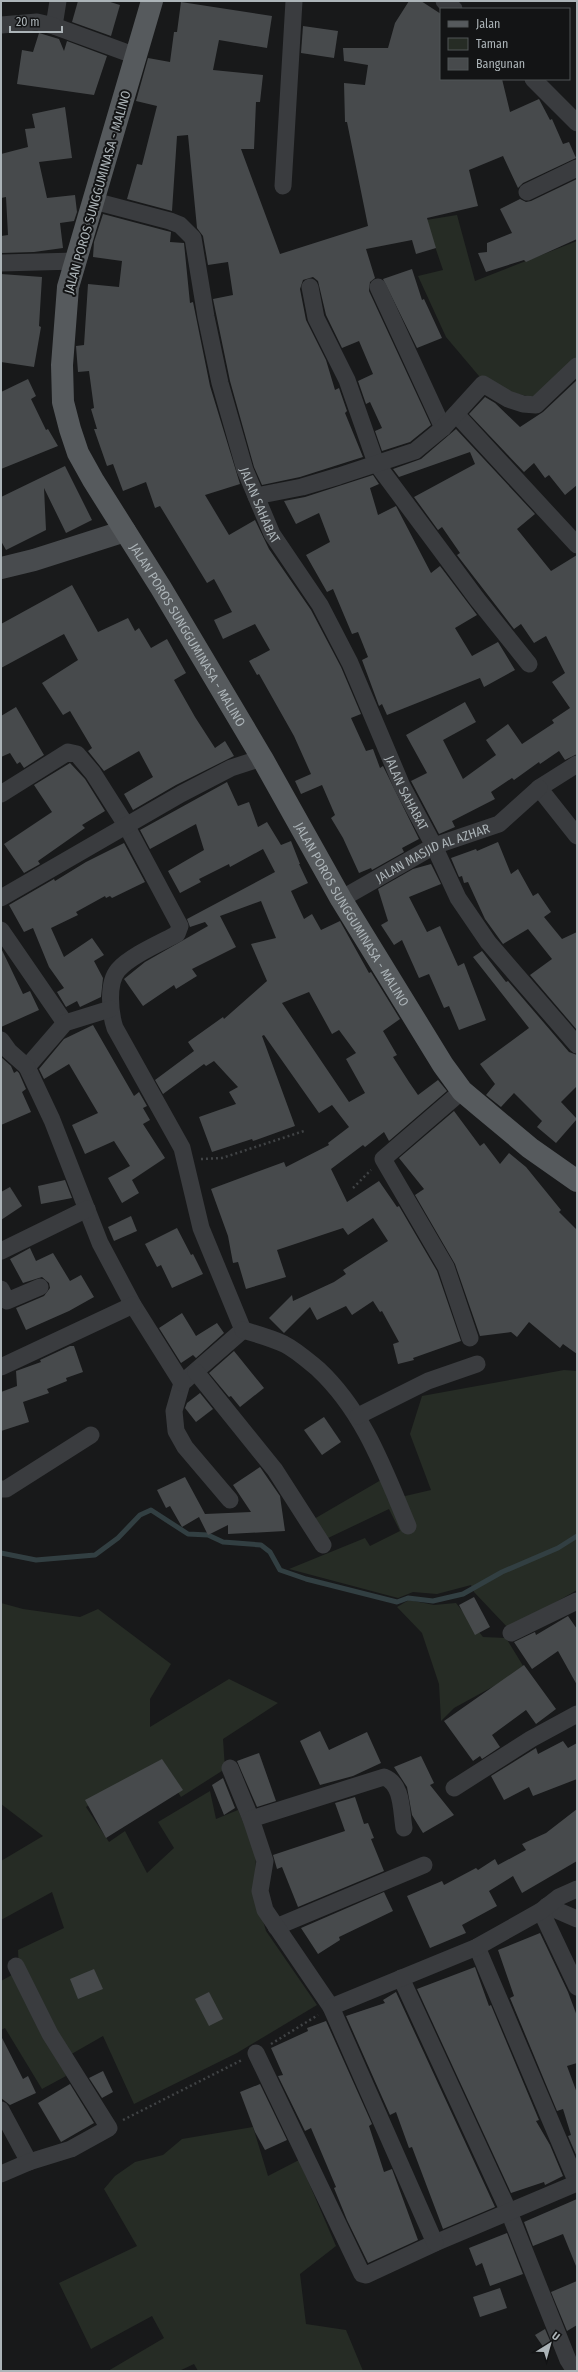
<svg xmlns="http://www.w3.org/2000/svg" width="578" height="2372" viewBox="0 0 578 2372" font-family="'Fira Sans Condensed',sans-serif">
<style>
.green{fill:#262c25}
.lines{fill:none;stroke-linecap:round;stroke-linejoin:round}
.stream{stroke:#323f42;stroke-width:5}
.building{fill:#474a4c;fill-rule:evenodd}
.path{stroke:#404345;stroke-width:2.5;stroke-dasharray:2 3;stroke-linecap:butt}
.street{stroke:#3a3c3f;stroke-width:17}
.secondary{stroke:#484b4e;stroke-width:22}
.primary{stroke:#565a5d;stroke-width:22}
.labels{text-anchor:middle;stroke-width:4;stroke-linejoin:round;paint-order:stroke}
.street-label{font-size:13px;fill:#acb4b8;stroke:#131415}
</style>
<rect width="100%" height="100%" fill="#18191a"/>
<g class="green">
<path d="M457,215L475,281L577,241V360L537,398L513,393L479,376L446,337L418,276L443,270L426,220Z"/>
<path d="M564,1370L577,1371V1590L509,1629L474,1592L471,1585L437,1594L413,1592L398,1598L289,1569L365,1538L370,1546L400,1531L389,1509L326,1539L314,1519L381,1480L388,1500L431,1490L410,1434L422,1396Z"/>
<path d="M409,1600L434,1605L456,1603L483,1637L506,1638L525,1669L454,1708L441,1721L439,1684L422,1633L397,1607Z"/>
<path d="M1,1603L23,1609L80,1617L98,1609L171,1664L150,1699V1727L229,1679L278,1703L223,1739L225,1769L181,1797L160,1763L86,1807L109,1842L125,1831L147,1873L174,1848L158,1822L210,1791L216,1819L238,1810L256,1851L255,1894L266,1931L317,2005L237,2053L134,2104L103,2036L61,2060L66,2076L42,2089L5,2028L1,2030V1981L19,1971L18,1950L64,1928L52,1892L1,1920V1861L43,1836L1,1804Z"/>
<path d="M253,2127L268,2176L299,2160L336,2246L300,2274L306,2324L346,2330L363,2371H198L194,2364L179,2371H108L164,2338L152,2316L91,2349L59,2283L137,2246L104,2189L115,2176L135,2162L163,2155L182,2139Z"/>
</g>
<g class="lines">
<path class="stream" d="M1,1553L36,1560L95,1555L118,1538L140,1515L151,1510L188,1534L208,1535L223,1542L261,1545L270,1552L280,1570L306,1579L397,1602L408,1598L433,1601L463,1594L502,1572L558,1548L577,1536"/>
</g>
<g class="building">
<path d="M78,1H107L120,5L111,36L72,22Z"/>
<path d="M409,1H421L441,14V79H502L510,112L539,99L550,120L552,119L563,144L569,142L576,158L523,183L518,188L503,156L469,170L478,206L427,218L436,248L416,254L412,240L366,249L375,278L370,282L369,291L431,425L410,442L382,451L375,431L382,428L370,402L366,404L358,381L373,374L359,341L342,348L326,315L318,281L313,277L303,280L300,289L306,320L326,360L335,390L339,388L347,411L345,413L363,457L300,477L262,485L254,467L230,381L213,299L233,295L228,262L208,265L203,236L197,228L188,135L177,136L172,211L127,199L137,164L142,165L157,106L136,101L148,58L170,62L174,32H177L181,2L272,16L267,48L219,40L213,70L263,75L260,102H256L254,149H241L280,254L368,226L347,122H345L344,83L365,85L368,65L344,61L343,48H388L395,23Z"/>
<path d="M303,26L338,31L334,58L301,53Z"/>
<path d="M39,33L59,39L64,51L67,41L107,56L94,95L17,84L22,50L33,52Z"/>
<path d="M65,107L72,158L39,162L47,198L75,195L77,212L74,221L60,223L63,248L34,252L1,253V236L8,235L6,197L1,198V154L28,147L25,129L35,128L32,114Z"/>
<path d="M577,179V239L526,262L524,260L486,272L478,253L487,252V243L512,233L500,209L520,199L526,202L531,201Z"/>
<path d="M103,214L167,231L171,232L170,242L184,243L190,303L193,302L210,386L240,484L205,495L229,535L255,520L269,549L311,610L341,667L361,714L351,718L366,751L373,749L380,768L383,766L419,839L402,848L404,852L372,870L371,868L359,873L343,838L331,818L335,815L322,785L301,794L295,781L311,774L294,736L259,674L257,675L249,661L270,650L255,624L223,639L214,620L232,612L214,579L207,583L160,506L155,508L146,482L123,491L113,464L107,466L94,429H97L91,409L94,408L89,371L78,372L76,346L84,345L88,284L119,287L122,261L93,257L94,242Z"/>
<path d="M412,269L422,300L424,299L442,338L417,348L383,279Z"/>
<path d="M1,274L42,277L39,326L41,327L34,367L1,362Z"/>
<path d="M28,379L36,396L31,399L46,430L48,429L58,446L1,469V392Z"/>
<path d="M577,380V485L565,495L549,475L545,478L534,463L524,472L469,414L485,397L495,403L520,427L543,412Z"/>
<path d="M456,429L535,514L517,529L551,571L577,555V754L565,760L559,751L540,764L539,762L514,780L512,778L491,792L495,799L452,821L455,827L439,834L411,781L427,773L406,735L465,702L476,722L443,740L463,779L496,755L486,740L508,724L522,744L554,723L552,720L570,708L552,682L565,673L546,636L534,643L521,624L514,629L457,555L460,553L442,527L438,530L414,497L475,464L470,452L399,477L393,469L421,459Z"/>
<path d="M65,466L92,520L66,533L44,488L46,530L6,550L1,541V497Z"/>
<path d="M373,475L379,484L370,488L378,515L396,506L431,573L440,566L477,615L455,628L472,656L498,642L515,670L484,687L480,678L387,715L382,704L379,706L362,660L368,657L358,632L352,634L333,589L327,592L306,555L330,542L319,513L296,524L284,501L305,497Z"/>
<path d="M72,585L98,632L128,618L135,631L139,628L151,648L167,639L186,673L174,680L195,717L215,748L225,741L234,756L176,785L133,810L124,794L153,777L139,751L104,771L88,751L92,748L70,711L63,715L42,683L78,660L64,634L1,668V624Z"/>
<path d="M16,707L44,755L24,768L20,762L17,764L10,753L1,757V716Z"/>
<path d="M70,763L85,779L105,811L82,825L85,828L38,861L40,864L24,873L4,844L52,812L34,785Z"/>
<path d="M227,782L238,806L249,802L258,827L267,822L281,845L291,841L300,864H299L308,883L291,891L304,919L312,914L321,930L340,921L369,973L371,972L400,1019L383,1031L397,1055L393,1057L409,1082L418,1095L438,1080L447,1091L389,1141L384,1132L365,1147L363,1145L331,1169L347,1202L379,1181L397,1207L399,1206L437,1271L461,1341L413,1358L414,1360L398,1364L393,1344L399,1342L382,1311L380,1312L373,1301L352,1315L346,1306L317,1320L310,1307L284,1333L269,1318L292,1295L293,1301L334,1282L346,1274L343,1270L388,1241L373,1218L348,1235L343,1228L277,1250L286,1277L246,1289L238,1262L233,1263L228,1236L211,1189L284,1162L286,1167L329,1145L328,1143L349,1127L332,1105L319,1113L264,1035L262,1036L295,1126L253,1141L252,1139L212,1152L199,1117L236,1104L229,1092L238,1087L214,1061L206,1066L204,1064L163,1094L155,1080L194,1051L188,1042L223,1017L224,1019L267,981L251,944L276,938L261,901L220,916L236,947L192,969L197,976L176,989L174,985L143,1006L124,979L145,962L208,926L205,922L190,927L187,919L275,872L263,849L230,867L229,864L199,879L201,882L180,893L168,871L204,850L196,824L150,849L140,830ZM309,992L332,1034L339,1030L356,1053L346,1059L365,1093L349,1102L282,1003Z"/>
<path d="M498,842L511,874L518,869L533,896L538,893L551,912L544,917L562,939L577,932V1030L530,975L552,959L528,929L503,944L485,919L468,882L464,883L462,876L459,877L451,858L476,849L477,851Z"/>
<path d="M124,843L145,882L112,898L110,896L106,898L105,896L76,912L78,915L51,928L64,957L92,938L104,955L94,961L103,978L101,997L80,1007L77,1001L66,1007L57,992L64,988L49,967L33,928L24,932L9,905L54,879L55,881L86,862Z"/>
<path d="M431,864L441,884L409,897L427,932L440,926L458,966L464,963L486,1020L459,1030L449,1006L444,1008L429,974L419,978L402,940L394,945L381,925L388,921L378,889L413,869Z"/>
<path d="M1,948L23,994L30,991L39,1010L1,1027Z"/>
<path d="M482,951L506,982L508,981L569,1052L577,1055V1086L561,1102L577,1119L556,1143L537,1127L542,1121L514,1093L501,1107L486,1095L495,1084L480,1064L529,1028L473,957Z"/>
<path d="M93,1025L134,1096L139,1092L147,1106L143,1108L150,1120L143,1124L165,1158L132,1180L139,1193L122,1203L108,1178L130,1166L114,1141L85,1154L72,1125L98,1113L69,1064L44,1079L39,1069L64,1039Z"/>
<path d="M1,1057L11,1066L14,1073L17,1071L19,1073L26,1089L22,1092L31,1112L1,1125Z"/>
<path d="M454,1111L480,1146L484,1143L500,1164L509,1153L526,1167L561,1210L559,1212L577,1230V1354L563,1344L560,1348L529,1322L517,1337L511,1332L480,1336L455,1264L415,1195L424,1189L399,1158Z"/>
<path d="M65,1180L72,1198L41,1204L38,1186Z"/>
<path d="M10,1187L22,1206L1,1220V1192Z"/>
<path d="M131,1216L137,1231L114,1241L108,1227Z"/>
<path d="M177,1228L191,1255L193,1254L203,1274L172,1288L161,1265L157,1267L145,1244Z"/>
<path d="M30,1248L36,1261L53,1253L70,1281L81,1275L94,1297L69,1311L26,1330L16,1308L44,1296L50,1288L49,1283L42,1277L23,1283L10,1259Z"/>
<path d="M182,1313L196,1336L217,1323L224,1333L196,1358L193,1355L181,1363L159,1328Z"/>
<path d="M70,1346H74L83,1372L66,1378L67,1381L47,1389L49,1393L23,1402L29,1422L1,1431V1392L17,1386L16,1371L41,1362L40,1360Z"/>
<path d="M234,1351L264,1388L240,1407L231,1396L229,1397L209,1373Z"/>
<path d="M200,1393L213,1409L196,1422L185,1408L187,1403Z"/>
<path d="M324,1417L341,1442L322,1455L304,1430Z"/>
<path d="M260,1467L280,1496L285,1531L228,1534V1525L208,1535L199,1517L182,1527L170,1506L166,1508L157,1490L185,1477L205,1514L251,1512L233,1485Z"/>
<path d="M474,1597L490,1627L475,1635L459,1605Z"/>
<path d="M568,1616L577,1629V1685L558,1651L532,1669L514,1642L535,1632L536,1635Z"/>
<path d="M524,1665L556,1709L536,1724L526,1710L492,1735L500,1747L482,1759L480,1756L473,1761L444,1721Z"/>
<path d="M320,1731L329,1750L367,1732L381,1763L353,1776L320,1785L300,1741Z"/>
<path d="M563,1741L568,1748L577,1743V1779L533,1796L529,1787L504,1800L491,1776L536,1748L538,1754Z"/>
<path d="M259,1753L276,1801L257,1807L237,1761Z"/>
<path d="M421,1756L434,1783L430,1785L454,1815L423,1833L412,1815L407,1787L394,1767Z"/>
<path d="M162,1759L183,1790L106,1838L85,1800Z"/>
<path d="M223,1778L235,1808L224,1815L212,1785Z"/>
<path d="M355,1797L364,1824L368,1823L374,1838L371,1839L384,1871L298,1907L282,1867L277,1869L273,1855L345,1831L335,1803Z"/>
<path d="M577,1809V1861L522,1893L513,1876L489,1891L497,1906L462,1925L466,1933L430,1948L407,1896L442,1881L444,1885L476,1868L478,1870L495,1859L498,1865L526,1850L522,1844L546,1833Z"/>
<path d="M384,1892L393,1911L339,1937L340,1940L318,1954L301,1928Z"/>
<path d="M540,1933L568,1992L577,2016V2063L567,2066L577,2093V2157L568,2136L571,2135L563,2109L557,2111L510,1998L514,1996L498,1950Z"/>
<path d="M475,1967L489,2006L491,2005L539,2120L536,2121L550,2145L563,2176L545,2185L544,2182L511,2193L417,1989Z"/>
<path d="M94,1969L103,1989L78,1999L70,1979Z"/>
<path d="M209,1992L223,2019L209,2026L195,1999Z"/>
<path d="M396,1992L495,2207L443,2229L412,2147L409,2148L396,2112L390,2115L346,2016L385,2003L383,2000Z"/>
<path d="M326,2021L372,2124L369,2126L384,2172L392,2169L418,2240L368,2263L347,2220L334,2188L336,2187L311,2128L305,2131L278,2076L283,2075L271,2048L308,2031L307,2028Z"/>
<path d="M1,2036L23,2079L28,2076L36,2093L10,2105L1,2098Z"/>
<path d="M103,2071L113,2092L102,2098L89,2078Z"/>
<path d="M70,2084L94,2123L61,2142L38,2103Z"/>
<path d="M260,2084L287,2140L265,2150L255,2132L240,2092Z"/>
<path d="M577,2199V2266H576L563,2234L533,2246L524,2222Z"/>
<path d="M507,2233L523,2274L490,2286L482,2263L476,2266L469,2248Z"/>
<path d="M577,2281V2325L567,2331L551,2292Z"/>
<path d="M500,2288L507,2308L480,2317L473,2297Z"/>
<path d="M545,2329L551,2343L544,2348L535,2335Z"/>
</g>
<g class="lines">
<g class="path">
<path d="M201,1159L222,1158L304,1131"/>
<path d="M353,1188L371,1170"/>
<path d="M271,2044L318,2015"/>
<path d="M123,2120L242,2060"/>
</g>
<g class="street">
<path d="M58,1L54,26L136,56"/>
<path d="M444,1L454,9"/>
<path d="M1,25L37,22L54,26"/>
<path d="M533,79L577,123"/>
<path d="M283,186L294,1"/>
<path d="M527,192L577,168"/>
<path id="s1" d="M94,201L170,221L180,225L193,238L206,317L220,383L245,470L272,534L320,605L350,663L402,786L434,846L458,898L488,942L577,1045"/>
<path d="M1,263L76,261"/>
<path d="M310,287L316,318L347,380L376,463L477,599L529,664"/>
<path d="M378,287L443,428"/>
<path d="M456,414L577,545"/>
<path d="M256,496L302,487L339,476L415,451L443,428L483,384L508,399L523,404L536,405L577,366"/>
<path d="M577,764L539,788L577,836"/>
<path d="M1,794L68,752L77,754L93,773L126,825L180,926L177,934C160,943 130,956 118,970C107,983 110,1013 115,1028L182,1148L201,1228L243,1330L182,1383L174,1411L176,1431L185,1447L230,1500"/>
<path d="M1,898L181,794L231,768L262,758"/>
<path id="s2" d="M341,899L434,846L499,824L539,788"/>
<path d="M1,930L65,1023"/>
<path d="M110,1009L65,1023L27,1067L52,1120L100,1243L133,1305L182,1383"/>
<path d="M1,1040L9,1051L27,1067"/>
<path d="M462,1091L383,1159L446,1267L470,1338"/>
<path d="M1,1251L87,1209"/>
<path d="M1,1289L7,1301L40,1287"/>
<path d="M243,1330C257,1334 271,1338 284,1344C296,1350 307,1360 318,1369C364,1412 384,1469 408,1526"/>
<path d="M1,1367L133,1305"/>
<path d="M196,1372L275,1470L323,1545"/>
<path d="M358,1416L428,1381L477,1364"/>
<path d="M1,1489H6L91,1435"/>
<path d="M511,1633L577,1601"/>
<path d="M230,1768L251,1819"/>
<path d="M454,1788L531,1739L577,1714"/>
<path d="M547,1906L577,1919"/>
<path d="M541,1911L577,1987"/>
<path d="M276,1927L424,1865"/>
<path d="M477,1947L577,2183"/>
<path d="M401,1978L509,2212L568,2360L575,2371"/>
<path d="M331,2007L265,1910L260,1891L265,1861L251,1819L384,1777C403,1784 401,1811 404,1828"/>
<path d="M256,2053L362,2274L366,2275L435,2243L577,2183"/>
<path d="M1,2110L29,2162"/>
<path d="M1,2174L29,2162L71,2149L109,2128L50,2034L16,1966"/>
<path d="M435,2243L331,2007L477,1947L541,1911L559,1897L577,1889"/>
</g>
<path class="secondary" d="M1,568L34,560L125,531"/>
<path class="primary" id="s3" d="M152,1L68,287L62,365L63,402L70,429L78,453L93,480L161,588L262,758L341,899L443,1065L462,1091L481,1107L530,1148L577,1181"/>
</g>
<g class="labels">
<g class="street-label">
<text transform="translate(97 192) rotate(-74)" y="5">JALAN POROS SUNGGUMINASA - MALINO</text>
<text dy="5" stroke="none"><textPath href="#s1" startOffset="384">JALAN SAHABAT</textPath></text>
<text dy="5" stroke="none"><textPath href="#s3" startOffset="679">JALAN POROS SUNGGUMINASA - MALINO</textPath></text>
<text dy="5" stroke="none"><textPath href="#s1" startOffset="708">JALAN SAHABAT</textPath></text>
<text dy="5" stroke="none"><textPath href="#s2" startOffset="103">JALAN MASJID AL AZHAR</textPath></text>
<text dy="5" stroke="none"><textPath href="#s3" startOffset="1003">JALAN POROS SUNGGUMINASA - MALINO</textPath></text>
</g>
</g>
<rect width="578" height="2372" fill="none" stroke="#acb4b8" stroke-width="4"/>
<rect x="440" y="8" width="130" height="72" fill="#131415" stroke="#505456"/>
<rect x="448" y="21" width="20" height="6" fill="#565a5d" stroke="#505456"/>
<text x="476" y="28" font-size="12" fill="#acb4b8">Jalan</text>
<rect x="448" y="38" width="20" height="12" fill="#262c25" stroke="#505456"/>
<text x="476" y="48" font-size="12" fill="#acb4b8">Taman</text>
<rect x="448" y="58" width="20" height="12" fill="#474a4c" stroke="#505456"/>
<text x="476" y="68" font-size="12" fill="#acb4b8">Bangunan</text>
<g transform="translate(550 2344) rotate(37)" stroke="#131415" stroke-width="3" paint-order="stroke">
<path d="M0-3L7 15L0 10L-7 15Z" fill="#acb4b8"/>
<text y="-6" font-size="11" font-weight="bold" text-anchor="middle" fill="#acb4b8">U</text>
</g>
<path d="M10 26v6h52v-6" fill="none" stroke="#acb4b8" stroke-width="2"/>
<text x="16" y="26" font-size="12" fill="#acb4b8" stroke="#131415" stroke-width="3" paint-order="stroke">20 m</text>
</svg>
